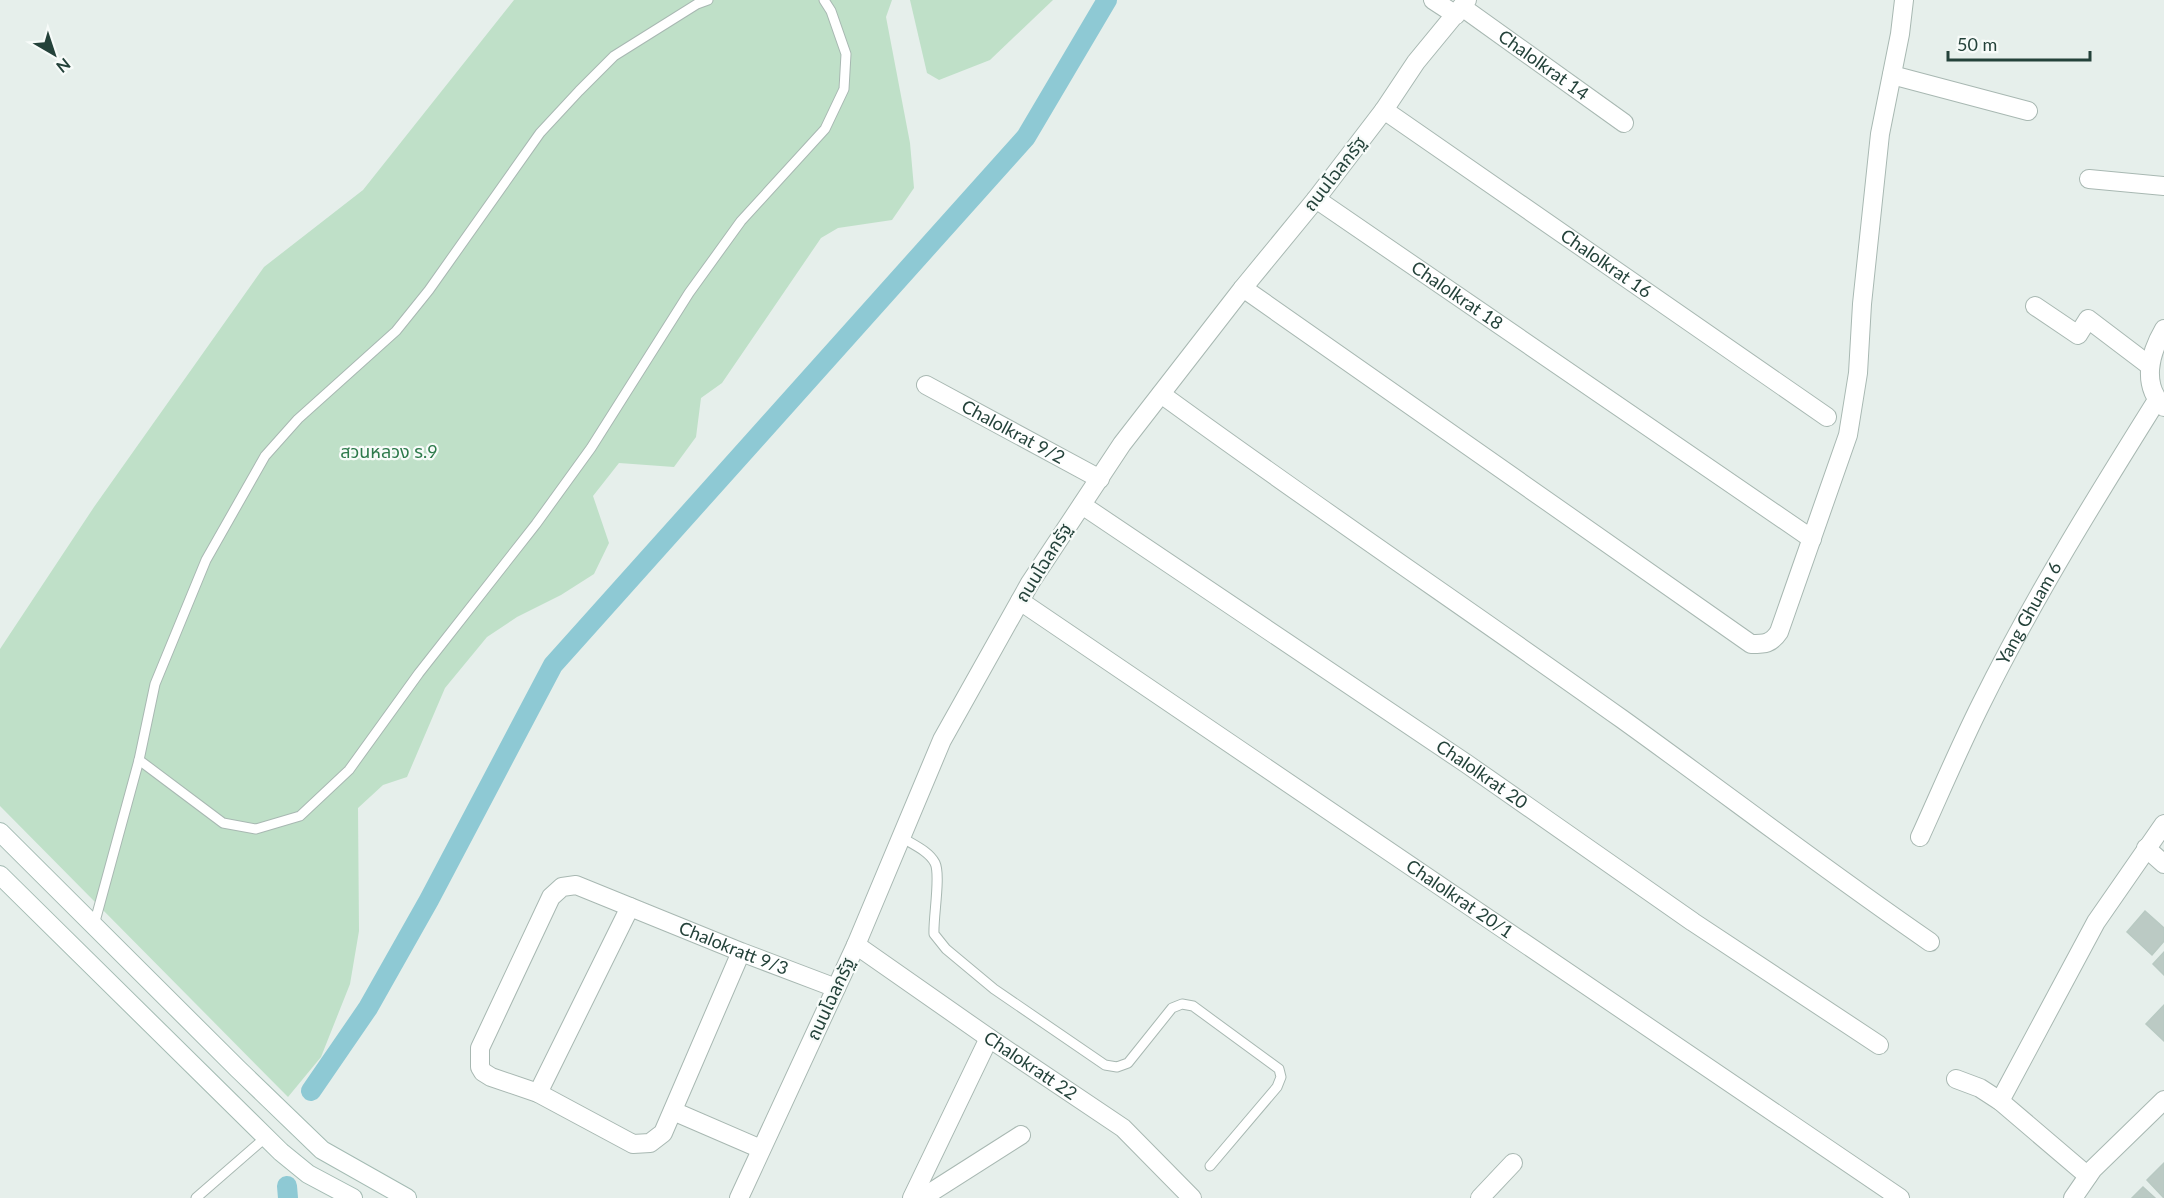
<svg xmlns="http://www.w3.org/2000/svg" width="2164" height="1198" viewBox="0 0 2164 1198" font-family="Lato,'Noto Sans Thai',sans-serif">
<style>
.green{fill:#bfe0c8}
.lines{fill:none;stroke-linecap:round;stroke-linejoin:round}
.canal{stroke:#8ec9d4;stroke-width:20}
.building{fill:#bbcac4;stroke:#b8c9c2;stroke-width:1.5}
.service-casing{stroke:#a8b8b2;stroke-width:11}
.minor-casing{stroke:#a8b8b2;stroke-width:20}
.tertiary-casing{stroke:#a8b8b2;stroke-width:20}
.secondary-casing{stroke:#a4bbb3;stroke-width:20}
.service{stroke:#fff;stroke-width:9}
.minor{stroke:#fff;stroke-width:18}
.tertiary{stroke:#fff;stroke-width:18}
.secondary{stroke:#fff;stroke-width:18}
.labels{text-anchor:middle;stroke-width:4.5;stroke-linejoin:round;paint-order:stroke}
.street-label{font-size:18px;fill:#24423a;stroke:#f7fbf9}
.park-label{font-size:18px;fill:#2d7a4b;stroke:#f7fbf9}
</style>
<rect width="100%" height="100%" fill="#e6efeb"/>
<g class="green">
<path d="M514,0H892L886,17L910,143L914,188L892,220L838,228L821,238L722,383L701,398L696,437L674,467L619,463L593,496L609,543L594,574L561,595L517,617L487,637L445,688L407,777L383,785L358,808L359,931L350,984L321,1057L288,1097L0,806V649L94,507L264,267L363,190Z"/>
<path d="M910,0H1053L990,60L939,80L927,73Z"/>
</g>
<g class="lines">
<g class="canal">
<path d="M311,1091L368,1008L429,900L553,665L1026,137L1107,0"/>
<path d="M287,1186L288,1198"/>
</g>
</g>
<g class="building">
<path d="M2145,911L2164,928V941L2152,955L2127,932Z"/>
<path d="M2164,952V975L2153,964Z"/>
<path d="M2164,1005V1041L2146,1024Z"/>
<path d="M2164,1163V1198L2147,1180Z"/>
<path d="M2143,1187L2155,1198H2132Z"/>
</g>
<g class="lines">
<g class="service-casing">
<g id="service">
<path d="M139,760L223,823L256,829L300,816L349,770L419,673L536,524L591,448L689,293L741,221L825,129L844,89L846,54L831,11L824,0"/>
<path d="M901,837C912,844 929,851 935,863C941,875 933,918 934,934L946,949L994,989L1105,1065L1117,1067L1128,1063L1172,1008L1182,1004L1193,1006L1279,1069L1281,1077L1277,1087L1210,1166"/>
<path d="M94,925L139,760L155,684L206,560L265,456L298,419L396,331L429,290L540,133L579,91L614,56L697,4L708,0"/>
<path d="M196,1198L266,1137"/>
</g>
</g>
<g class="minor-casing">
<g id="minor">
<path d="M1433,0L1456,15"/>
<path id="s1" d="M1462,7L1624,123"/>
<path d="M1892,75L2028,111"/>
<path id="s2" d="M1384,110L1827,417"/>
<path d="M2089,179L2164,186"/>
<path id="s3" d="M1316,199L1812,539"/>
<path d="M1243,288L1751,644C1765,644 1771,644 1779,632L1848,435L1858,373L1862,304L1880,134L1900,34L1904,0"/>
<path d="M2035,306L2078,335L2088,319L2150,366"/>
<path d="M2164,329C2150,353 2141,385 2164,407"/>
<path id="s4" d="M926,385L1100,479"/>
<path d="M1161,394C1313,505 1469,610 1622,719C1725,793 1825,870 1930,942"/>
<path id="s5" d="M1082,505L1467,764L1693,922L1879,1045"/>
<path id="s6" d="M1020,601L1900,1198"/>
<path id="s7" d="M1920,837C1940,793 1959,748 1981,704C2033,599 2095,499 2157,400"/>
<path d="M2146,848L2164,864"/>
<path id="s8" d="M856,945L989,1038L1123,1128L1192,1198"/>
<path id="s9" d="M741,952L663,1133L650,1143L633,1144L538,1093L491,1077L483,1072L480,1067V1048L551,897L562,887L576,885L741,952L836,988"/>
<path d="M1956,1079L1980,1088L2000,1101L2088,1176"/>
<path d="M538,1093L630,907"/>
<path d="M2000,1101L2096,922L2164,824"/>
<path d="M673,1111L761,1149"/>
<path d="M912,1198L989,1038"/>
<path d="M922,1198L1021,1135"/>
<path d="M1480,1198L1513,1163"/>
<path d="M2073,1198L2093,1169L2164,1100"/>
</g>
</g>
<g class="tertiary-casing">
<path id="tertiary" d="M739,1198L856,945L942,740L1030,583L1122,444L1243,288L1316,199L1384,110L1416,62L1467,0"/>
</g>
<g class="secondary-casing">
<g id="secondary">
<path d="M0,832L238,1069L322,1150L407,1198"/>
<path d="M0,875L281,1152L308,1174L353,1198"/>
</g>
</g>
<use href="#service" class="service"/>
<use href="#minor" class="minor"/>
<use href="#tertiary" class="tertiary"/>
<use href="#secondary" class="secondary"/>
</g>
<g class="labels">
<g class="street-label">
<text dy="6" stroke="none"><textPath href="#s1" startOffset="100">Chalolkrat 14</textPath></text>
<text transform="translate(1335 174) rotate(-52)" y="6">ถนนโฉลกรัฐ</text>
<text dy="6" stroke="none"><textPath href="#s2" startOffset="270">Chalolkrat 16</textPath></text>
<text dy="6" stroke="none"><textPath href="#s3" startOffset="171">Chalolkrat 18</textPath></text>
<text dy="6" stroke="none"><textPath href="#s4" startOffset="99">Chalolkrat 9/2</textPath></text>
<text transform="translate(1044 563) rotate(-58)" y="6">ถนนโฉลกรัฐ</text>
<text dy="6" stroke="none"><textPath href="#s7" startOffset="249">Yang Ghuam 6</textPath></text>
<text dy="6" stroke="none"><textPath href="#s5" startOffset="482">Chalolkrat 20</textPath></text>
<text dy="6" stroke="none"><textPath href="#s6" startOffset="531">Chalolkrat 20/1</textPath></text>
<text dy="6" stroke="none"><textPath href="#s9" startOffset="788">Chalokratt 9/3</textPath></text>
<text transform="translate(831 999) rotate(-65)" y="6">ถนนโฉลกรัฐ</text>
<text dy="6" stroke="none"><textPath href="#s8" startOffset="212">Chalokratt 22</textPath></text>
</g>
<g class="park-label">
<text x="389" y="458">สวนหลวง ร.9</text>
</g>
</g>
<g transform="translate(54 54) rotate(141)" stroke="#f7fbf9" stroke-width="4.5" paint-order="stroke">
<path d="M0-4.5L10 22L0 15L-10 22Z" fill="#24423a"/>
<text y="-9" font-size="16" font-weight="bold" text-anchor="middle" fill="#24423a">N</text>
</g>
<path d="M1948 51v9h142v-9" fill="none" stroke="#24423a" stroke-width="3"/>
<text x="1957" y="51" font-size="18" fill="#24423a" stroke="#f7fbf9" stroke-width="4.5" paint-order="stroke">50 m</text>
</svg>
